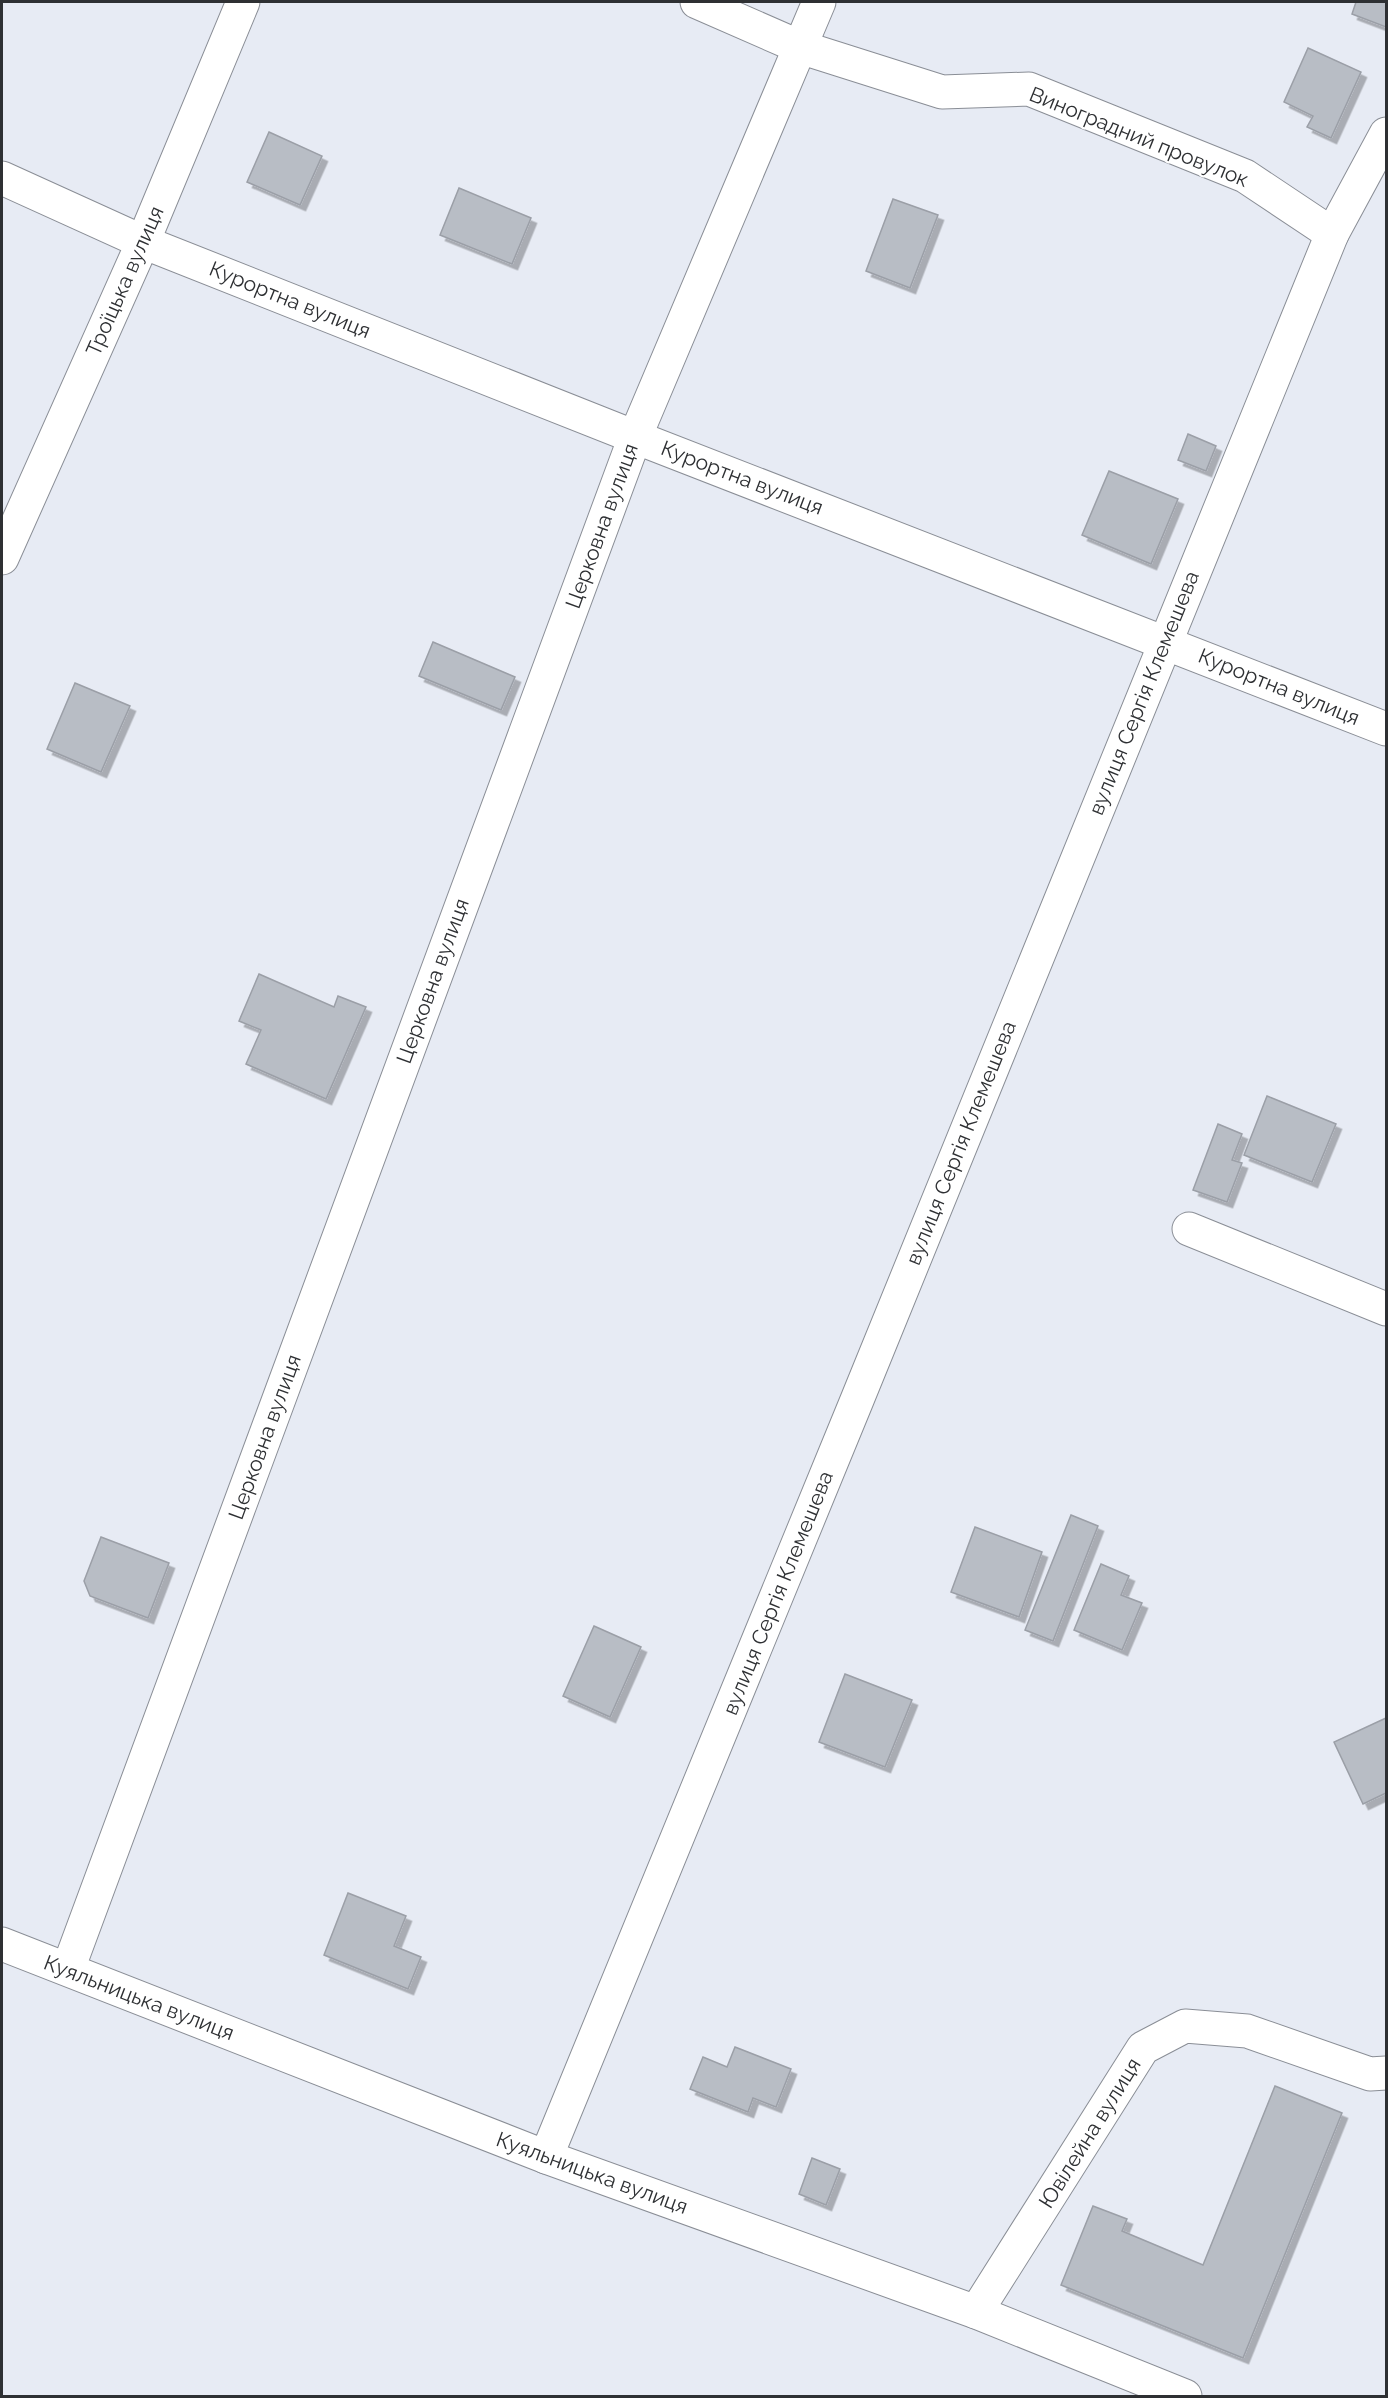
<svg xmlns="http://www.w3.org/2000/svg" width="1388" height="2398" viewBox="0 0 1388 2398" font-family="Raleway,sans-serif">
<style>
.building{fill:#b8bdc5;stroke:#9b9fa7;stroke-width:1.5;filter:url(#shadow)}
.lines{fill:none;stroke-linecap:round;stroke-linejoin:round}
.minor-casing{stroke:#8a8e96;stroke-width:35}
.minor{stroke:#fff;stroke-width:33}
.labels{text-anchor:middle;stroke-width:4.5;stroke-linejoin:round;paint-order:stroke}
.street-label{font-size:21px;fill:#2e3033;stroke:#fff}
</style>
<defs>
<filter id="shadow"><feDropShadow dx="5.5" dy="5.5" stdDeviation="0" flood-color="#0004"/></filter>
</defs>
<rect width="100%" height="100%" fill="#e7ebf4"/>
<g class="building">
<path d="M1356,2H1386V27L1352,14Z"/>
<path d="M1308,48L1361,72L1331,138L1307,127L1313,116L1284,102Z"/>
<path d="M269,132L322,156L300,205L247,182Z"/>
<path d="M459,188L531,218L512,264L440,235Z"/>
<path d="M893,199L938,215L910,288L866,271Z"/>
<path d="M1188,434L1216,446L1206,471L1178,460Z"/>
<path d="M1109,471L1178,499L1151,564L1082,535Z"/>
<path d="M433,642L515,677L501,710L419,676Z"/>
<path d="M75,683L130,706L101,772L47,749Z"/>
<path d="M259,974L334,1007L338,996L366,1007L326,1099L246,1064L261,1030L239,1021Z"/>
<path d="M1267,1096L1336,1124L1312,1182L1244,1155Z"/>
<path d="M1218,1124L1242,1134L1232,1160L1242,1163L1227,1202L1193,1190Z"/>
<path d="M1071,1515L1098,1526L1053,1641L1025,1630Z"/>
<path d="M975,1527L1042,1552L1019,1617L951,1592Z"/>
<path d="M101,1537L169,1563L148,1618L90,1596L84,1581Z"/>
<path d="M1101,1564L1129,1576L1121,1595L1142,1603L1122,1650L1074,1630Z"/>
<path d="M594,1626L641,1647L610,1717L563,1696Z"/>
<path d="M845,1674L912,1700L885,1767L819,1742Z"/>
<path d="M1386,1718V1793L1363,1804L1334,1742Z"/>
<path d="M348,1893L406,1916L394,1946L421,1957L408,1989L324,1955Z"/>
<path d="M735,2047L791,2069L776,2107L753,2098L748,2112L690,2089L703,2057L727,2067Z"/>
<path d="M1275,2086L1342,2113L1243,2358L1061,2285L1093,2206L1127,2219L1122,2231L1203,2265Z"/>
<path d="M812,2158L840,2169L826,2205L799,2194Z"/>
</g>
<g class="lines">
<g class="minor-casing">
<g id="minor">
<path d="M697,2L800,47L942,92L1029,89L1245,176L1332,234"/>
<path d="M2,178L143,242L635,437L1386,729"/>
<path d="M2,558L143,242L243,2"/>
<path d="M1189,1229L1386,1309"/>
<path d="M2,1944L546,2157L976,2312L1185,2396"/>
<path d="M68,1969L635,437L819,2"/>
<path d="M546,2157L857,1400L1332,234L1386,134"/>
<path d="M976,2312L1143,2048L1185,2026L1247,2031L1370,2074L1386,2073"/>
</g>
</g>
<use href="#minor" class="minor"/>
</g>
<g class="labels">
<g class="street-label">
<text transform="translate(1139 137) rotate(22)" y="7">Виноградний провулок</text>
<text transform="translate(125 281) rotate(-66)" y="7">Троїцька вулиця</text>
<text transform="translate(290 300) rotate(22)" y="7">Курортна вулиця</text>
<text transform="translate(742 478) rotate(21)" y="7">Курортна вулиця</text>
<text transform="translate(602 526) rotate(-70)" y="7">Церковна вулиця</text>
<text transform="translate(1279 687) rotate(22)" y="7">Курортна вулиця</text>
<text transform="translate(1144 693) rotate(-68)" y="7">вулиця Сергія Клемешева</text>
<text transform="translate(433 981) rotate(-70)" y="7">Церковна вулиця</text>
<text transform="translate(961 1143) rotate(-68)" y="7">вулиця Сергія Клемешева</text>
<text transform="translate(265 1437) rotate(-70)" y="7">Церковна вулиця</text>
<text transform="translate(778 1593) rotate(-68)" y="7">вулиця Сергія Клемешева</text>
<text transform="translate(139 1998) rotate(21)" y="7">Куяльницька вулиця</text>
<text transform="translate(1090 2133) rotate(-58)" y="7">Ювілейна вулиця</text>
<text transform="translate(592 2173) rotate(20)" y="7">Куяльницька вулиця</text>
</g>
</g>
<rect width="1388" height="2398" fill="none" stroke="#2e3033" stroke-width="6"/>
</svg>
